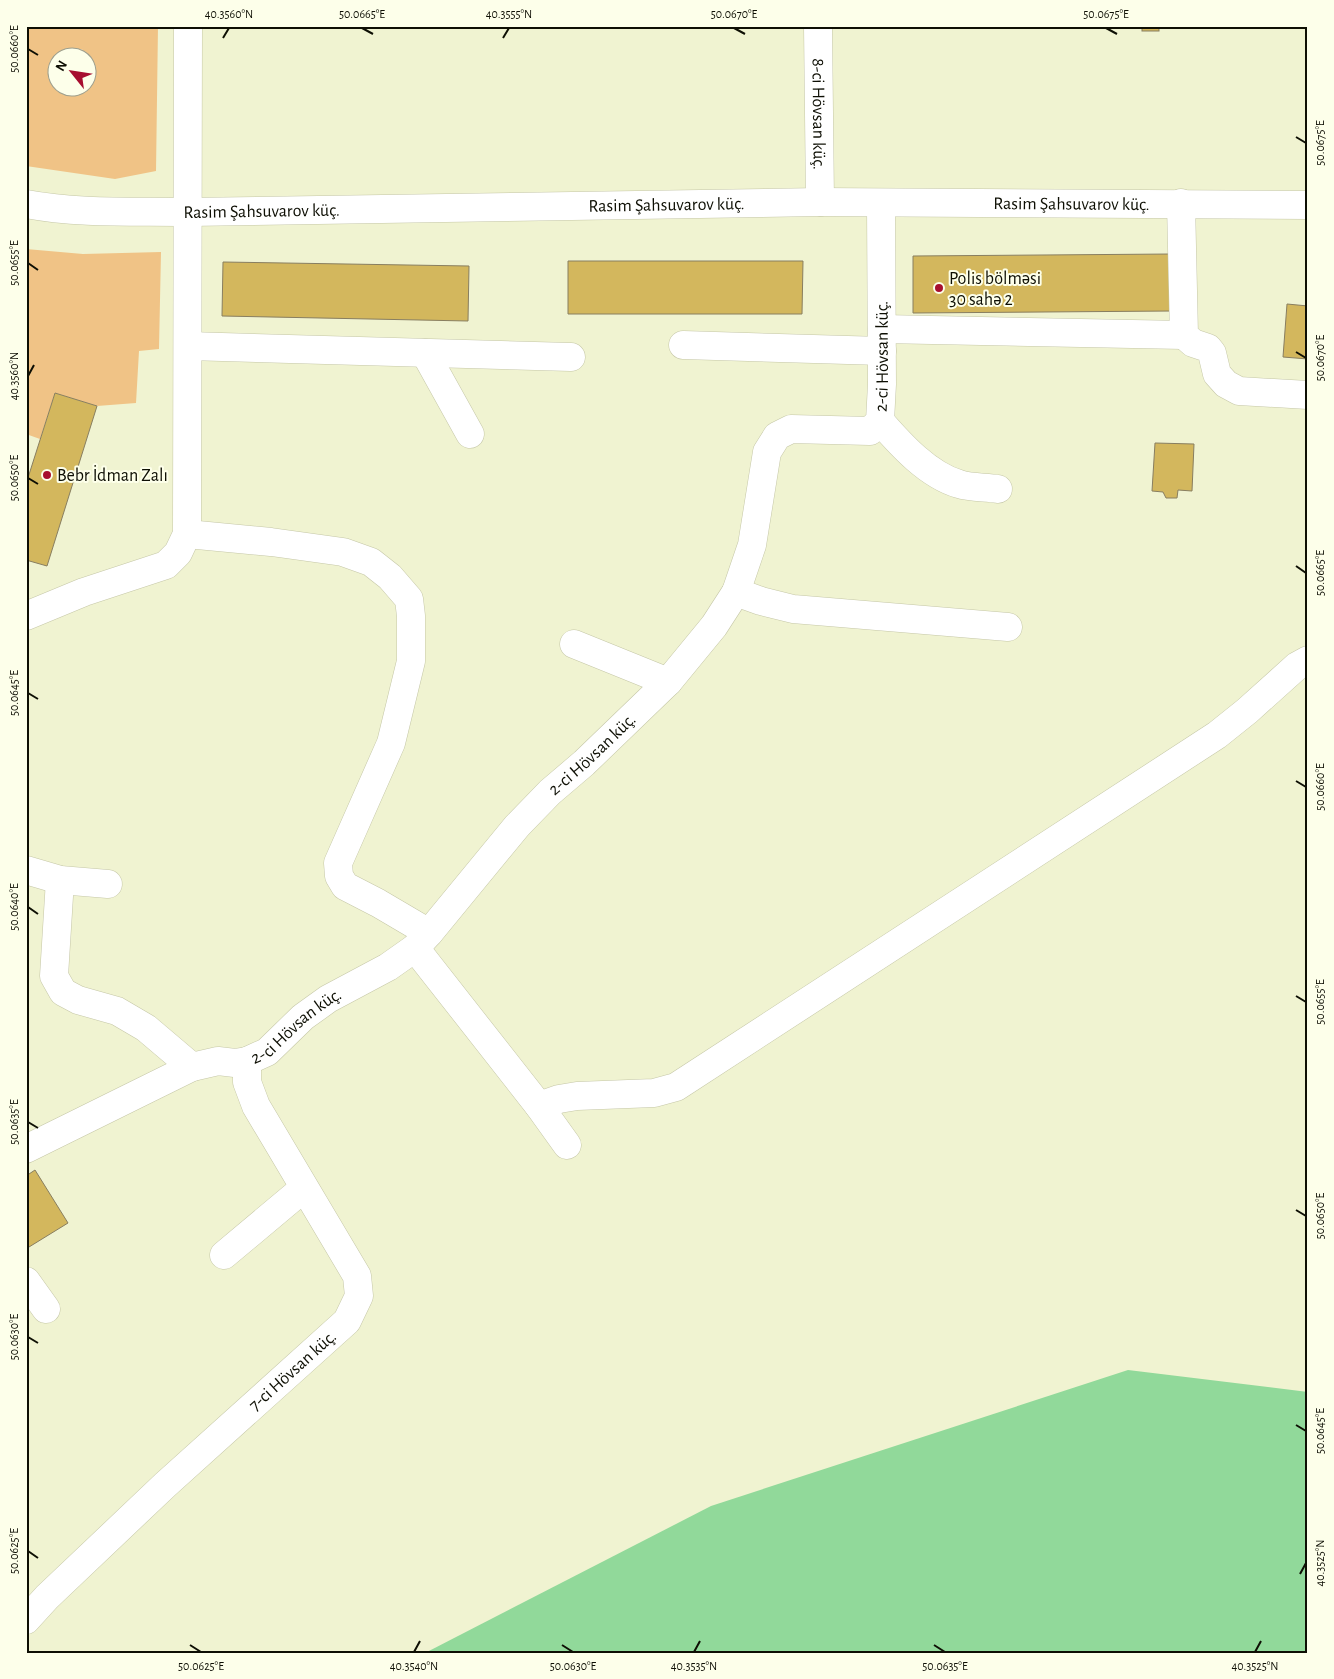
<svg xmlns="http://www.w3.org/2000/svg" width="1334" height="1679" viewBox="0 0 1334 1679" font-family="'Alegreya Sans',sans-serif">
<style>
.green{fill:#f0c386;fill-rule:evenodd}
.water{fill:#91d99a}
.building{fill:#d3b75d;stroke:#887e60}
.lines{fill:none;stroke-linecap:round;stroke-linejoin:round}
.minor-casing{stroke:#c5c7a7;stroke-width:29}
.minor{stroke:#fff;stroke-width:28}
.ticks{fill:none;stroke:#0e0f04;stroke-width:2}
.poi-dot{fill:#a70e2f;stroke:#fdffea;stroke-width:2}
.labels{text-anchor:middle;stroke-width:4;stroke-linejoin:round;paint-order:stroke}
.street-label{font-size:18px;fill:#0e0f04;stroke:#fdffea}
.poi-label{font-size:18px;fill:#0e0f04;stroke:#fdffea;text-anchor:start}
.neatline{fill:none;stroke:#0e0f04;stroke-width:2}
.ticks-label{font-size:12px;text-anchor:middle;fill:#0e0f04}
</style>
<rect width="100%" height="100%" fill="#f0f3d1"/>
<g class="green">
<path d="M26,26H158L156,171L115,179L26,166ZM58,58H88V88H58Z"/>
<path d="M26,249L83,254L161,252L159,349L139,351L136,403L97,406L55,393L40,439L26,434Z"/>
</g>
<path class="water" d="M1128,1370L1308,1392V1653H425L711,1506Z"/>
<g class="building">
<rect x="1142" y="26" width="17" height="5"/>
<path d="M1171,254L1172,311L913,313V256Z"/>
<path d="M568,261H803L802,314H568Z"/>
<path d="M223,262L469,266L468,321L222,316Z"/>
<path d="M1287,304L1308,306V359L1283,357Z"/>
<path d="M55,393L97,406L47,566L26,560V484Z"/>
<path d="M1155,443L1194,444L1192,491L1178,490L1177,498H1166L1163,492L1152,491Z"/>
<path d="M35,1170L68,1223L29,1247L26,1243V1176Z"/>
</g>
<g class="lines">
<g class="minor-casing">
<g id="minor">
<path id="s1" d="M818,26L820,202"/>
<path d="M1181,203L1184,335L1193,343L1208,348L1212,353L1217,374L1226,384L1239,391L1308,395"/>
<path id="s2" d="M26,204C79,214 134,211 188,212L820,202L1308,205"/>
<path d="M882,329L1184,335"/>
<path d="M683,345L882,351"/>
<path d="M188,346L571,357"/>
<path d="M425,353L470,434"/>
<path d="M880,421C901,445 928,475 959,484C971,488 985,487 998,489"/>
<path d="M187,534L271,542L343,552L371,562L390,577L409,599L411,616V661L391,743L338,863L339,876L345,886L378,903L429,933"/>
<path d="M736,592L761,601L793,609L1008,627"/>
<path d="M26,616L84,592L166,565L178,553L187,534L188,26"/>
<path d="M574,644L668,682"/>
<path d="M26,870L60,880L108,884"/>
<path d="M60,880L54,976L63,992L78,1000L117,1011L146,1028L192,1067"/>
<path d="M415,948L539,1106L567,1145"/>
<path d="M539,1106L559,1099L577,1096L654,1093L676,1087L1217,735L1247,711L1297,666L1308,660"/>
<path id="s3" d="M26,1149L192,1067L218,1061L235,1063L247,1061L267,1052L303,1017L328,999L388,967L415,948L429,933L517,826L550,792L584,763L668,682L714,626L736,592L752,545L767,452L777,436L791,429L870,431L880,421L882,384L881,203"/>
<path d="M224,1255L304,1188"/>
<path d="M26,1281L46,1309"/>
<path id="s4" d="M26,1620L47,1597L165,1485L347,1321L359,1296L357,1276L256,1106L247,1082V1061"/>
</g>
</g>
<use href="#minor" class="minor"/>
</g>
<path class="ticks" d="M362,28L373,34M734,28L745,34M1106,28L1117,34M223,38L229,28M503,38L509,28M28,49L38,55M1296,137L1306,143M28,263L38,270M1296,352L1306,358M28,376L34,365M28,478L38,484M1296,566L1306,573M28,693L38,699M1296,781L1306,787M28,907L38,914M1296,996L1306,1002M28,1122L38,1128M1296,1210L1306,1216M28,1337L38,1343M1296,1425L1306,1431M28,1551L38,1558M1300,1574L1306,1563M190,1645L201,1652M562,1645L573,1652M934,1645L945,1652M414,1652L420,1641M694,1652L700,1641M1255,1652L1261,1641"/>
<g class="poi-dot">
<circle cx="939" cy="288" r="5"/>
<circle cx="47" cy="475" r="5"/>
</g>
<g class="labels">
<g class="street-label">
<text dy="6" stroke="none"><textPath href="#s1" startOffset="88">8-ci Hövsan küç.</textPath></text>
<text dy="6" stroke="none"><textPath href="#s2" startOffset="1046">Rasim Şahsuvarov küç.</textPath></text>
<text dy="6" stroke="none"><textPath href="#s2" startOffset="641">Rasim Şahsuvarov küç.</textPath></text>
<text dy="6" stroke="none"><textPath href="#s2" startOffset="236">Rasim Şahsuvarov küç.</textPath></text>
<text dy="6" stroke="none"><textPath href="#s3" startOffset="1262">2-ci Hövsan küç.</textPath></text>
<text dy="6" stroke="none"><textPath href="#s3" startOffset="708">2-ci Hövsan küç.</textPath></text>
<text dy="6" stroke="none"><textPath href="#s3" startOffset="302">2-ci Hövsan küç.</textPath></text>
<text dy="6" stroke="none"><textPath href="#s4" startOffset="365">7-ci Hövsan küç.</textPath></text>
</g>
<g class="poi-label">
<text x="949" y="284">Polis bölməsi<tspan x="949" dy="21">30 sahə 2</tspan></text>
<text x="57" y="481">Bebr İdman Zalı</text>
</g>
</g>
<rect width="1334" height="1679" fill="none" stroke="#fdffea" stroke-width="55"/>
<g transform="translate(72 72) rotate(300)"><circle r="24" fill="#fdffea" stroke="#9d9f8e"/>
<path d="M0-4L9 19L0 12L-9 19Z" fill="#a70e2f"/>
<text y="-8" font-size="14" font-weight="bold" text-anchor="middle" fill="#0e0f04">N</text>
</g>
<rect x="28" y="28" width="1278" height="1624" class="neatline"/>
<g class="ticks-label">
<text x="229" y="18">40.3560°N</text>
<text x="362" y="18">50.0665°E</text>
<text x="509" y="18">40.3555°N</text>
<text x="734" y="18">50.0670°E</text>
<text x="1106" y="18">50.0675°E</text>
<text transform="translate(14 49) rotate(-90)" y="4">50.0660°E</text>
<text transform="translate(1320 143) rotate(-90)" y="4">50.0675°E</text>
<text transform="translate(14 263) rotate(-90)" y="4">50.0655°E</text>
<text transform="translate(1320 358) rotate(-90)" y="4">50.0670°E</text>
<text transform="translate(14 376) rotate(-90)" y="4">40.3560°N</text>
<text transform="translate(14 478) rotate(-90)" y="4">50.0650°E</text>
<text transform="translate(1320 573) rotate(-90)" y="4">50.0665°E</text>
<text transform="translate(14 693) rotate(-90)" y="4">50.0645°E</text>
<text transform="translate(1320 787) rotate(-90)" y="4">50.0660°E</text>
<text transform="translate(14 907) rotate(-90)" y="4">50.0640°E</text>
<text transform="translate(1320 1002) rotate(-90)" y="4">50.0655°E</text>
<text transform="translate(14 1122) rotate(-90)" y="4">50.0635°E</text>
<text transform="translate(1320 1216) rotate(-90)" y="4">50.0650°E</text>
<text transform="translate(14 1337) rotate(-90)" y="4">50.0630°E</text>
<text transform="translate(1320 1431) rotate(-90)" y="4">50.0645°E</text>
<text transform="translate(14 1551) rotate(-90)" y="4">50.0625°E</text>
<text transform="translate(1320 1563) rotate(-90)" y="4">40.3525°N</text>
<text x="201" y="1670">50.0625°E</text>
<text x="414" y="1670">40.3540°N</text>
<text x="573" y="1670">50.0630°E</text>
<text x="694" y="1670">40.3535°N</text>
<text x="945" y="1670">50.0635°E</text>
<text x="1255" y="1670">40.3525°N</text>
</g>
</svg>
